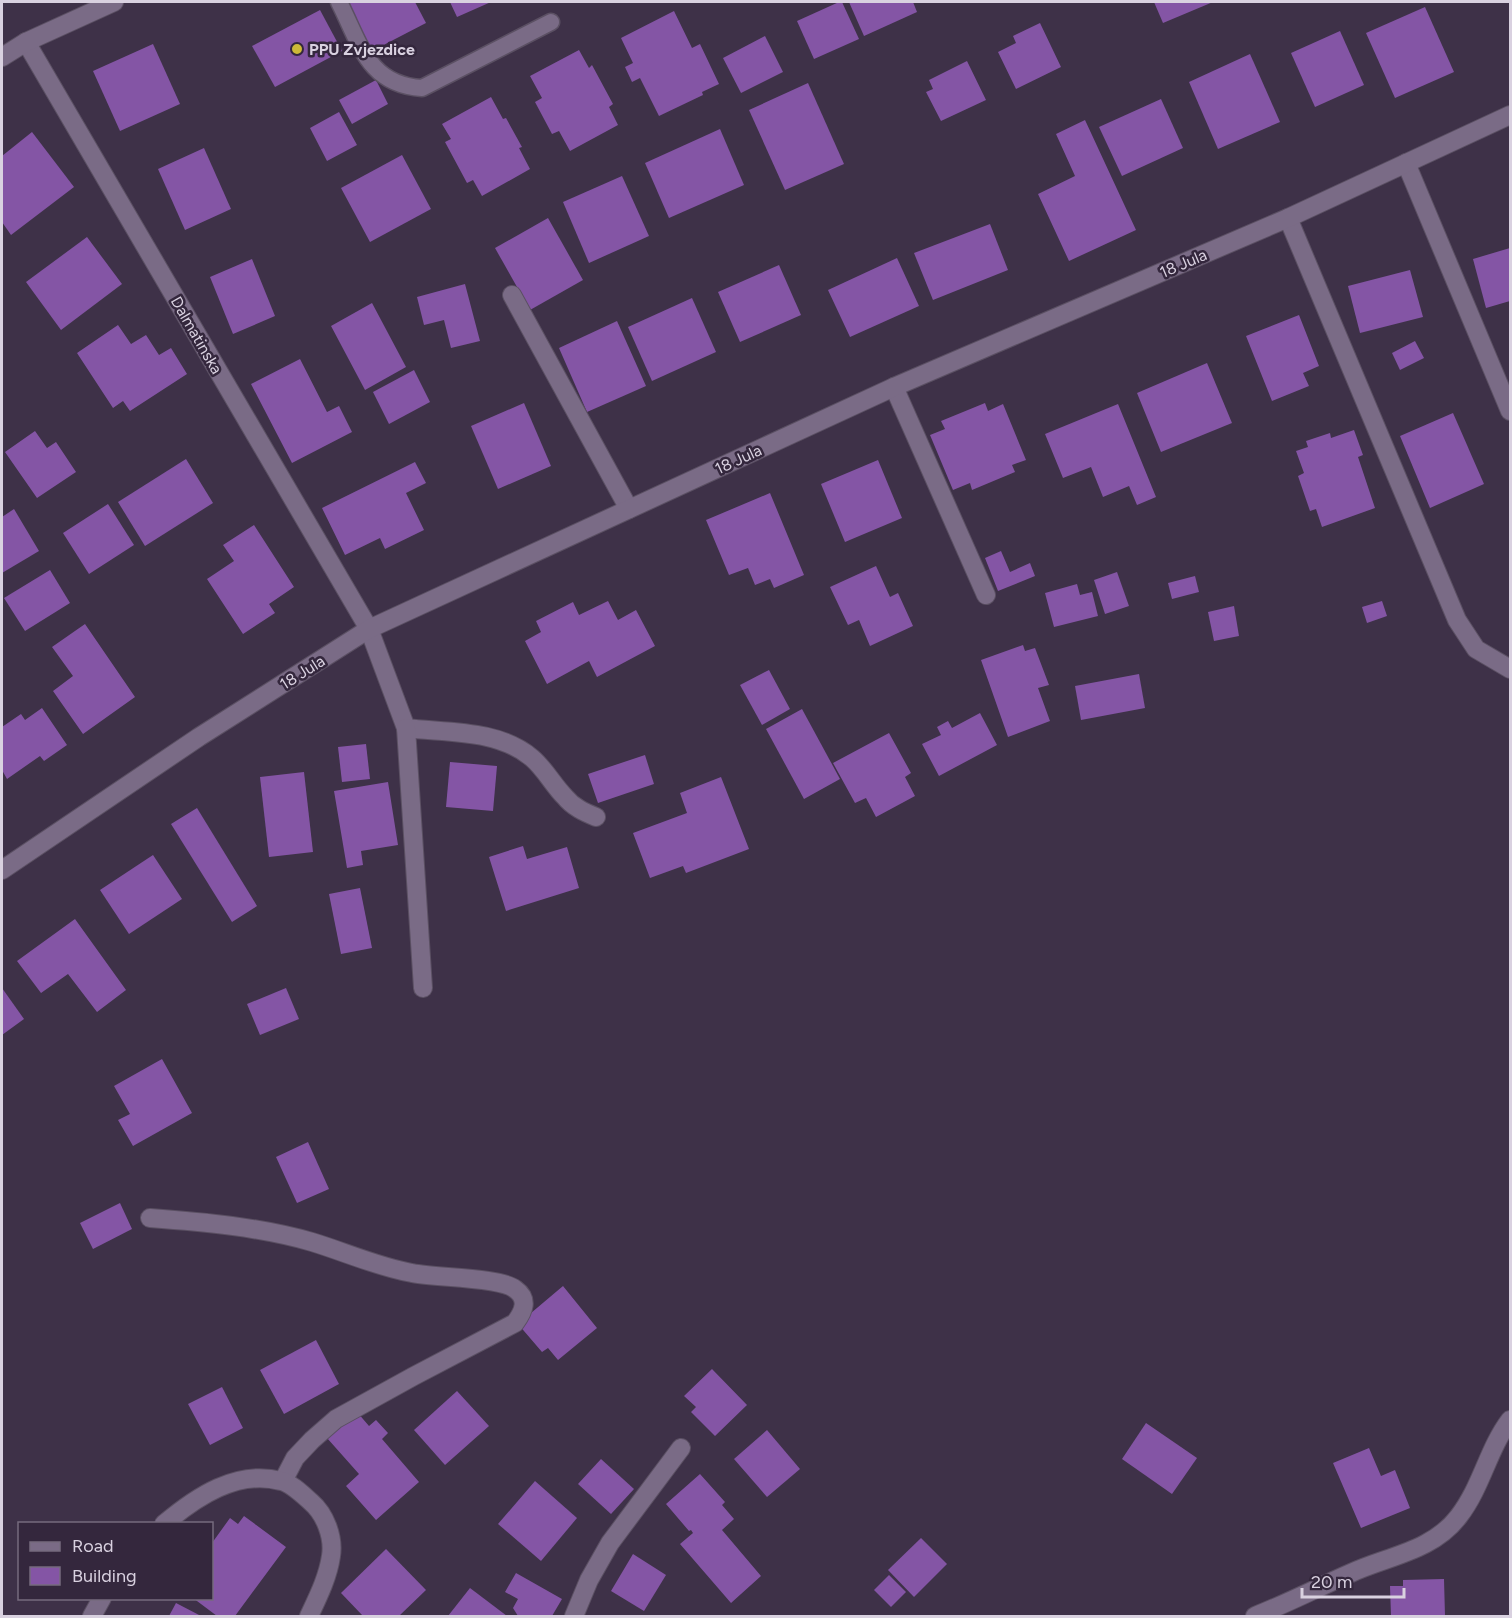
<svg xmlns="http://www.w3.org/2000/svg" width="1512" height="1618" viewBox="0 0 1512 1618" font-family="Figtree,sans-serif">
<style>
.building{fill:#8455a5}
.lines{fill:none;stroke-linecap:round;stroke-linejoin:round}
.lane-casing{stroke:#5b5063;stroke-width:19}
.street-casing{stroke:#5b5063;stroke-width:20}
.secondary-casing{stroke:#5b5063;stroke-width:20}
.lane{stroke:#7a6b86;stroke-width:16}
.street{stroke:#7a6b86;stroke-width:18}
.secondary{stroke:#7a6b86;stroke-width:18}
.poi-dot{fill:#cdb938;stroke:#34273d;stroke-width:2}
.labels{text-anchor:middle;stroke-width:5;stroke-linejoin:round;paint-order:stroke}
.poi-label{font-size:16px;font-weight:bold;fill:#d9d1e0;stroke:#34273d;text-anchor:start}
.street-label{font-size:16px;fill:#d9d1e0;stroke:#34273d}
</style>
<rect width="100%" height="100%" fill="#3e3148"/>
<g class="building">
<path d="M347,2H415L426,23L372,51Z"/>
<path d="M450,2H491L457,17Z"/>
<path d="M839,2H842L859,39L814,59L797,21Z"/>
<path d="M849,2H913L917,12L864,36Z"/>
<path d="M1154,2H1213L1163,23Z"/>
<path d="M1425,7L1454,72L1395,98L1366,33Z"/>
<path d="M320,10L342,51L275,87L252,46Z"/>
<path d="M674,11L692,48L700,44L719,84L702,92L703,95L659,116L640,78L632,82L625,67L633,63L621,38Z"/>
<path d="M1040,23L1061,67L1016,89L998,52L1016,43L1013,36Z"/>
<path d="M1340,31L1364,85L1315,107L1291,53Z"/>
<path d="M765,36L783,72L741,93L723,58Z"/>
<path d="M153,44L180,104L120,131L93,71Z"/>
<path d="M579,50L589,68L592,65L613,104L609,107L618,125L570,151L559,131L552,134L535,102L542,98L530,76Z"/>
<path d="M1250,54L1280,122L1218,149L1189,82Z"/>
<path d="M967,61L986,100L941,121L926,92L933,89L929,80Z"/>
<path d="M376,80L388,104L352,124L339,100Z"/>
<path d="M808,83L844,164L785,190L749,110Z"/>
<path d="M491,97L503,119L506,118L522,147L519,148L530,169L482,196L473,180L467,183L445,142L451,139L442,124Z"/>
<path d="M1161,99L1183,148L1122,176L1099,127Z"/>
<path d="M339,112L357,145L327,161L310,128Z"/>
<path d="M1085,120L1136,230L1069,261L1038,194L1075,176L1056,134Z"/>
<path d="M720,129L744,185L669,218L645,163Z"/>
<path d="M32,132L74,187L11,235L2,222V156Z"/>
<path d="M204,148L231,209L185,230L158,169Z"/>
<path d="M402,155L431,209L370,242L341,188Z"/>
<path d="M622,176L649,236L589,263L563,202Z"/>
<path d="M548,218L583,280L530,310L495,248Z"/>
<path d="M990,224L1008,270L933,300L914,253Z"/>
<path d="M87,237L122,284L61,330L26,282Z"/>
<path d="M1510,248V301L1486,308L1473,259Z"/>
<path d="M897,258L919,306L850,337L828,290Z"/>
<path d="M252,259L275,316L233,334L210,277Z"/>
<path d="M779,265L801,315L740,342L718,292Z"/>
<path d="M1410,270L1423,317L1360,333L1348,286Z"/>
<path d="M465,284L480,341L451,348L444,320L424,325L417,297Z"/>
<path d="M692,298L716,352L652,381L628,327Z"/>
<path d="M372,303L406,367L365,390L331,326Z"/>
<path d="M1299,315L1319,366L1303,373L1309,386L1272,401L1246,336Z"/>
<path d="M617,321L646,386L587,412L559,348Z"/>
<path d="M118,325L131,344L146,335L159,355L171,348L187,374L130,411L123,401L113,408L77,353Z"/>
<path d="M1415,341L1424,358L1400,370L1392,353Z"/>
<path d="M300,359L327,412L339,406L352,432L292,463L251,384Z"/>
<path d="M1207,363L1232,423L1161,452L1137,393Z"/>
<path d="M414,370L430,402L389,424L373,392Z"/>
<path d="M524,403L551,466L498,489L471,426Z"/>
<path d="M985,403L988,411L1003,404L1026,460L1012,465L1015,472L972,490L970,483L953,490L930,435L945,429L941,421Z"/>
<path d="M1118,404L1156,497L1137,505L1129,486L1103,497L1091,467L1063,478L1045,434Z"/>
<path d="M1453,413L1484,484L1430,508L1400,436Z"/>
<path d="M1354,430L1363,455L1358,457L1375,508L1322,527L1316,509L1310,511L1298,476L1304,473L1296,451L1308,447L1306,441L1330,433L1331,438Z"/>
<path d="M35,431L47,448L56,442L76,472L37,498L5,452Z"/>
<path d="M186,459L213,503L145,546L118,502Z"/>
<path d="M878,460L902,518L845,542L821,484Z"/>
<path d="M415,462L426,483L406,493L424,530L385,549L380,538L345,555L322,508Z"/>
<path d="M770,493L804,575L774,588L770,579L755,585L748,568L729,575L706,520Z"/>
<path d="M108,504L134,545L89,574L63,533Z"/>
<path d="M14,509L39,551L2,573V517Z"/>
<path d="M254,525L294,587L269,604L275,613L243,634L207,579L234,561L223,545Z"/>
<path d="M1001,551L1010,572L1030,563L1035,576L998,591L985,558Z"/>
<path d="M876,566L890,597L898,593L913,626L870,646L859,620L848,625L830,587Z"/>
<path d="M50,570L70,603L25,631L4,598Z"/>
<path d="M1117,572L1129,606L1105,614L1094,580Z"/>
<path d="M1195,576L1199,592L1172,599L1168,583Z"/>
<path d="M1077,584L1080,595L1092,592L1098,616L1054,627L1045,593Z"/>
<path d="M608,601L618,620L636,610L655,646L597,677L589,661L547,684L525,641L541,632L536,621L573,602L579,615Z"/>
<path d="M1382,601L1387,616L1367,623L1362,607Z"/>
<path d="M1234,606L1239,636L1214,641L1208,612Z"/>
<path d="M85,624L135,697L83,734L53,691L73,676L52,647Z"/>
<path d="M1023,645L1025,651L1035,648L1049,685L1038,688L1050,721L1008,737L981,660Z"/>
<path d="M769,670L790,709L762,725L740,685Z"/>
<path d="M1139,674L1145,708L1081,720L1075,686Z"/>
<path d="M42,708L67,745L44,761L40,756L7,779L2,770V727L21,714L25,720Z"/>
<path d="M802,709L840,779L804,799L766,729Z"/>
<path d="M980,713L997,745L939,776L922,744L941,735L937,727L948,721L952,728Z"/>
<path d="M889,733L911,773L905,777L915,796L876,817L866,798L855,803L833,763Z"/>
<path d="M366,744L370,779L342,782L338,747Z"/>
<path d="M645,755L654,784L598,803L588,774Z"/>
<path d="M450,762L497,766L493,811L446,807Z"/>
<path d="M304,772L313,852L269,857L260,777Z"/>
<path d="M721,777L749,849L686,873L683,866L650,878L633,833L687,813L680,793Z"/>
<path d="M388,782L398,845L361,851L363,865L347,868L334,791Z"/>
<path d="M197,808L257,906L232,922L171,824Z"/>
<path d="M523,846L527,859L567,847L579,888L506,911L489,857Z"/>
<path d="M153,855L182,899L129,934L100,890Z"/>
<path d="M360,888L372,948L341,954L329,894Z"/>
<path d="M75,919L126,990L97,1012L68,974L41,993L17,961Z"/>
<path d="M2,988L24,1019L2,1035Z"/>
<path d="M286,988L299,1019L260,1035L247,1004Z"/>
<path d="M162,1059L192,1113L133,1146L118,1120L130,1114L114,1086Z"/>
<path d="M308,1142L329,1189L297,1203L276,1157Z"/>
<path d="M120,1203L132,1229L93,1249L80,1223Z"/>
<path d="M563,1286L597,1328L558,1360L548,1348L542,1352L518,1324Z"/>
<path d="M316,1340L339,1384L284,1414L260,1370Z"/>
<path d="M712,1369L747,1405L715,1436L691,1412L696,1407L684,1396Z"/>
<path d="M222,1387L243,1428L210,1445L188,1404Z"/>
<path d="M457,1391L489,1426L445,1465L414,1430Z"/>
<path d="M357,1412L369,1426L376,1420L388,1433L382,1439L419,1482L376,1520L346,1486L359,1474L327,1438Z"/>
<path d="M1146,1423L1197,1458L1172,1494L1122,1459Z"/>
<path d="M767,1430L800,1469L767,1497L734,1459Z"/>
<path d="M1369,1448L1381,1476L1395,1470L1410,1508L1361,1528L1333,1463Z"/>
<path d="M601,1459L634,1489L611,1514L578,1484Z"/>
<path d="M700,1474L725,1502L722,1505L734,1519L722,1530L761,1576L731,1603L680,1544L693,1533L691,1530L689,1531L666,1504Z"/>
<path d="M535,1481L577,1518L541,1561L498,1524Z"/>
<path d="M244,1516L286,1547L235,1616H217L193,1598H212V1543L230,1518L238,1524Z"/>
<path d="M921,1538L947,1564L914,1597L888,1570Z"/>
<path d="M386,1549L426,1590L399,1616H363L341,1593Z"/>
<path d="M633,1554L666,1575L644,1611L611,1591Z"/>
<path d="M516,1573L562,1599L552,1616H518L513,1608L518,1599L505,1592Z"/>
<path d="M889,1575L906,1592L891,1607L874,1590Z"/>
<path d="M1444,1579L1445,1616H1391L1390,1586H1403V1580Z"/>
<path d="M470,1588L507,1616H448Z"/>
<path d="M176,1603L201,1616H169Z"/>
</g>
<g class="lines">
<g class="lane-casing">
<path id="lane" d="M339,2C360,43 368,85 422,88L551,22"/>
</g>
<g class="street-casing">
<g id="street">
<path d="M26,42L369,629L406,728C447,733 498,729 532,758C545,769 553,785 565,797C573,807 584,812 596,817"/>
<path d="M1406,163L1510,411"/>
<path d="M1288,218L1457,620L1476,649L1510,669"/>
<path d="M512,295L629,509"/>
<path d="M894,387L986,595"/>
<path d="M406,728L423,988"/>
<path d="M2,870L199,737L369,629L894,387L1288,218L1510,115"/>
<path d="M150,1218C204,1222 260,1227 312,1242C345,1252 378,1267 412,1273C435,1278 500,1277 515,1289C529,1299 524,1311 515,1323L414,1376L336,1419L312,1440L295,1458L283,1481"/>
<path d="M164,1524C196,1497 237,1469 281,1481C291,1483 303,1495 311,1502C325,1514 334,1537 331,1556C328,1577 318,1597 309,1616"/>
<path d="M92,1616L102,1598"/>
<path d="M574,1616L589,1580L610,1543L681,1448"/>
<path d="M1255,1616C1288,1603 1319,1587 1351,1573C1388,1556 1433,1551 1459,1516C1482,1486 1488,1449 1510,1420"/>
</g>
</g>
<g class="secondary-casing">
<path id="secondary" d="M2,57L26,42L114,2"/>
</g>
<use href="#lane" class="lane"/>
<use href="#street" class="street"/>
<use href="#secondary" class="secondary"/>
</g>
<circle class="poi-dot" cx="297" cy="49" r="6"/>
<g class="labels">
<g class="poi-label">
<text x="309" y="55">PPU Zvjezdice</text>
</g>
<g class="street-label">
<text transform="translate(1183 263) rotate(-23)" y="6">18 Jula</text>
<text transform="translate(197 335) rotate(60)" y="6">Dalmatinska</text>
<text transform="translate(738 459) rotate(-25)" y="6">18 Jula</text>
<text transform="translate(302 672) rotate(-32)" y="6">18 Jula</text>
</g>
</g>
<rect width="1512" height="1618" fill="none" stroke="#d9d1e0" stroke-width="6"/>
<rect x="18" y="1522" width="195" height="78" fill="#34273d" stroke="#766b7e" stroke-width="1.5"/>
<rect x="30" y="1542" width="30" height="9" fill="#7a6b86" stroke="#766b7e" stroke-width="1.5"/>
<text x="72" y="1552" font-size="18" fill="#d9d1e0">Road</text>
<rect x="30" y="1567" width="30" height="18" fill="#8455a5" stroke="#766b7e" stroke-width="1.5"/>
<text x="72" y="1582" font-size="18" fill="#d9d1e0">Building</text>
<path d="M1302 1588v9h102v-9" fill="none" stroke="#d9d1e0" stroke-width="3"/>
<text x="1311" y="1588" font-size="18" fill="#d9d1e0" stroke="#34273d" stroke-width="4.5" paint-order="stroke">20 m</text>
</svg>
